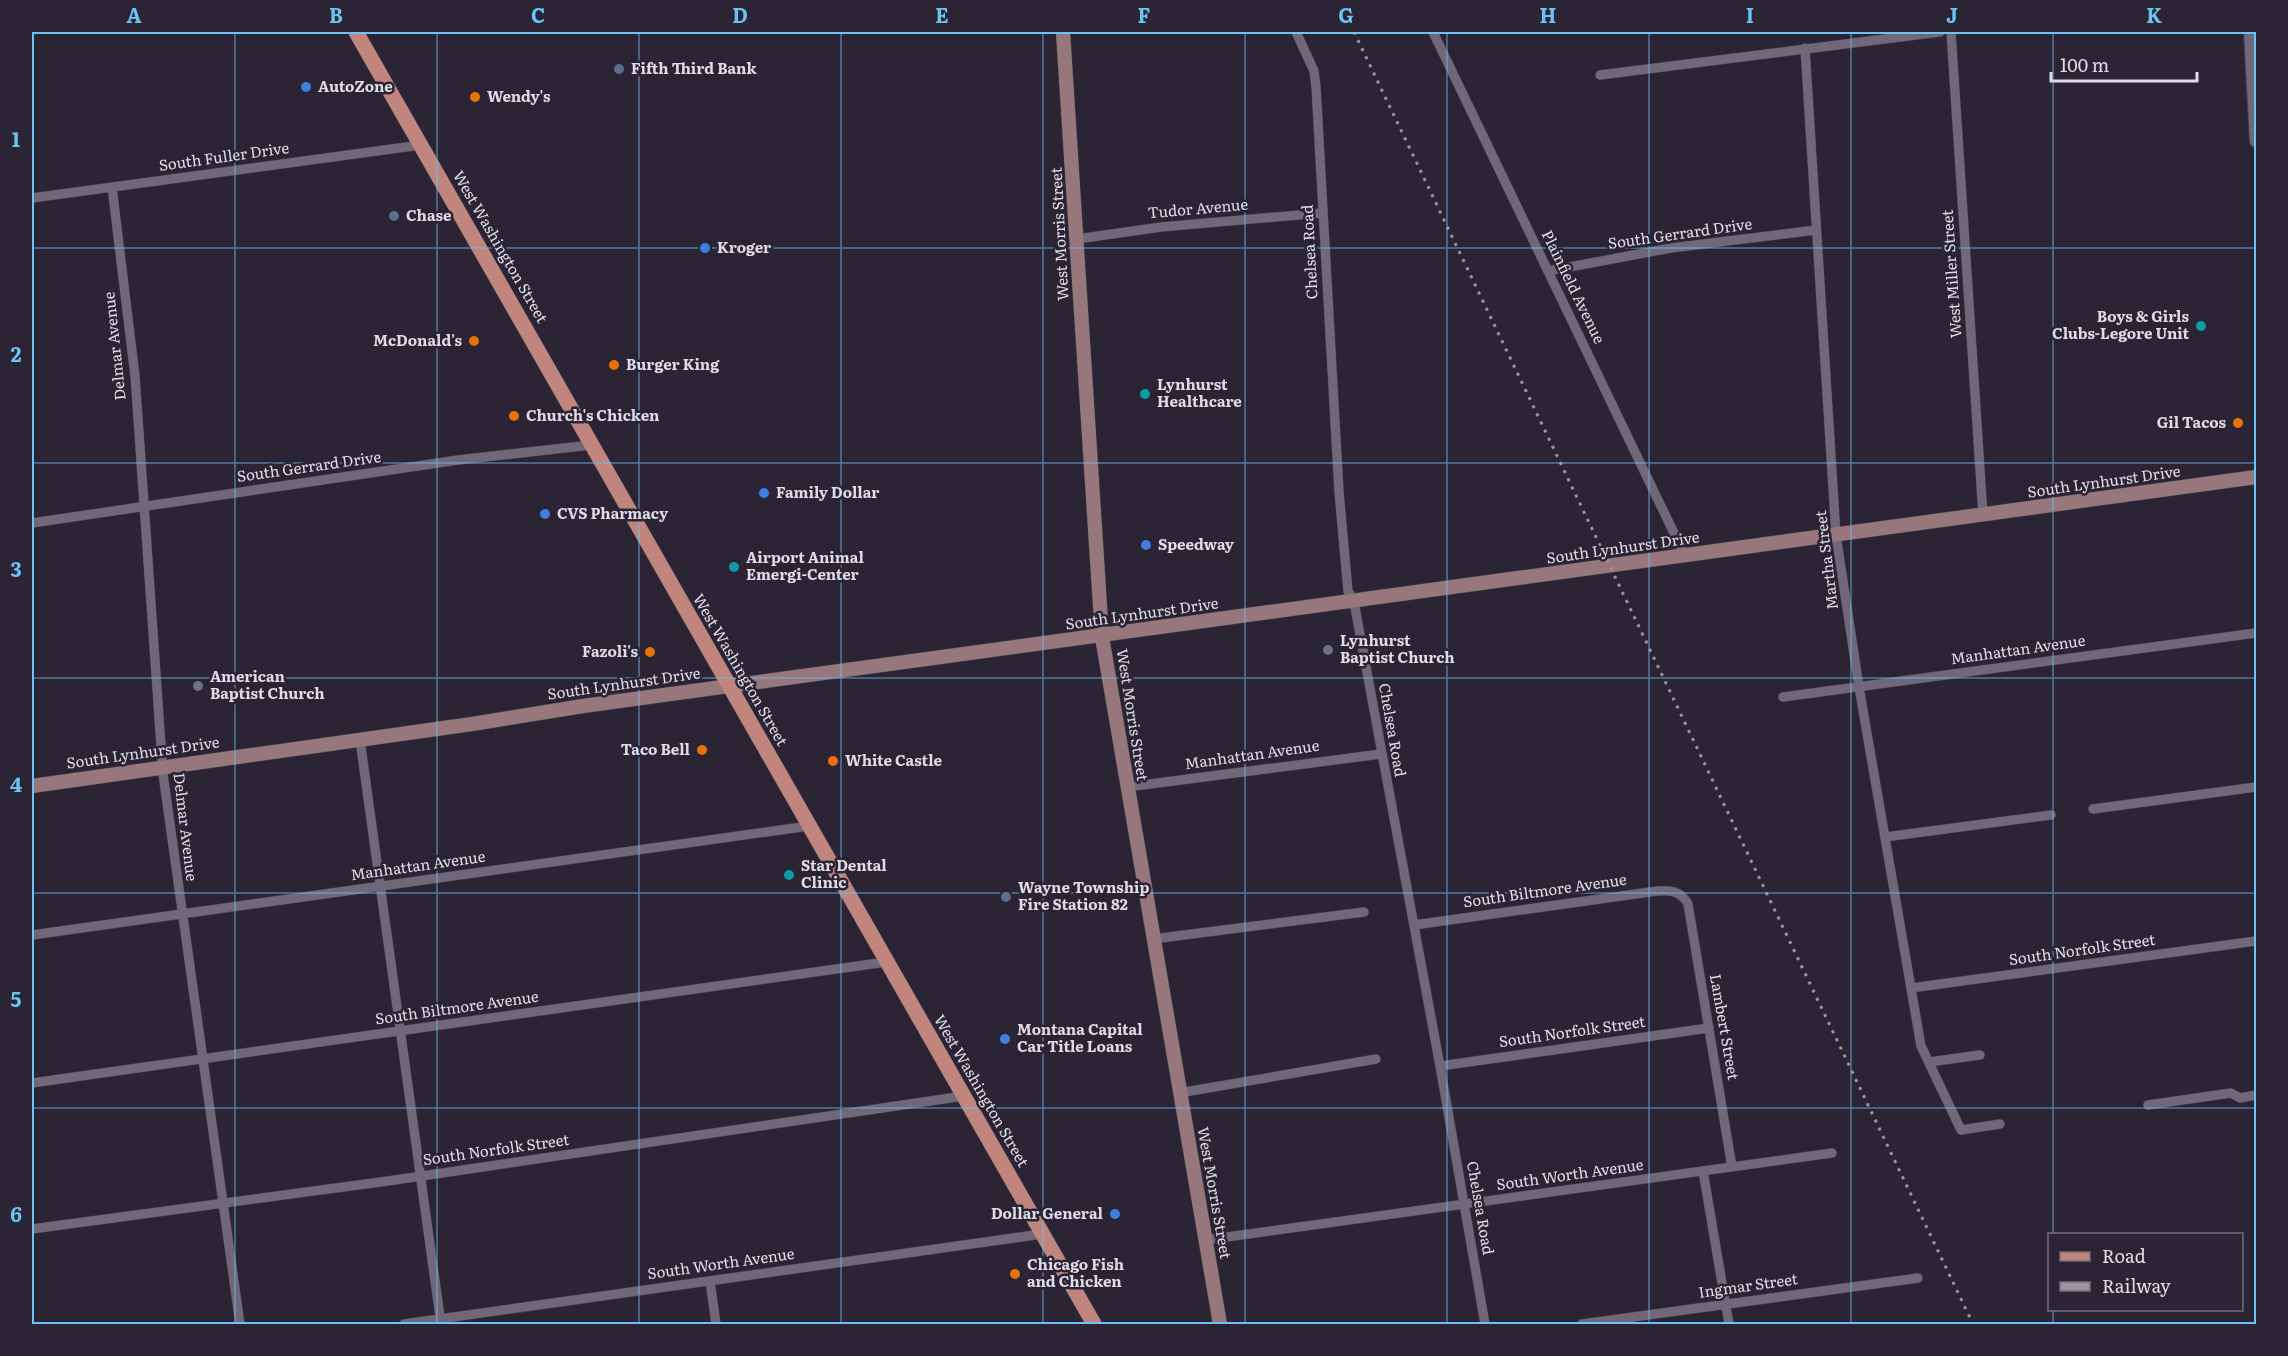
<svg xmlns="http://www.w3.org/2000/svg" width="2288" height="1356" viewBox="0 0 2288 1356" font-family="Literata,serif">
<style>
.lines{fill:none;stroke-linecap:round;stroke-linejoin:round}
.minor-casing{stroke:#494350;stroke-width:10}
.tertiary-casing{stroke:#494350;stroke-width:14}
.secondary-casing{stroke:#494350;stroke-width:15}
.primary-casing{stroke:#494350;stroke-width:16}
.minor{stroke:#70677b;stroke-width:9}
.tertiary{stroke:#70677b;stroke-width:12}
.secondary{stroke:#98777c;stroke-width:14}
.primary{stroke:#c0867e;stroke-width:15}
.rail{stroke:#9b95a2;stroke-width:3;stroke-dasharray:3 6;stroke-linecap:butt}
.grid{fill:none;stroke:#6bc3f2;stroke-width:1.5;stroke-opacity:0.55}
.service-dot{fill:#5c6f8a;stroke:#2b2434;stroke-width:2}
.shop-dot{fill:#3f7fe0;stroke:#2b2434;stroke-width:2}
.food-dot{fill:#e8710a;stroke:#2b2434;stroke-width:2}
.culture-dot{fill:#0f9aa8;stroke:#2b2434;stroke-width:2}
.worship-dot{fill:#6b7280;stroke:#2b2434;stroke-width:2}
.labels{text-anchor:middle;stroke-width:5;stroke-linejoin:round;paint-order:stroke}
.poi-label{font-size:15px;font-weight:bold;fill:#e0dbe6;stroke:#2b2434;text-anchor:start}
.street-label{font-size:15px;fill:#e0dbe6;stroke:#2b2434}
.neatline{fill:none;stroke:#6bc3f2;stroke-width:2}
.grid-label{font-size:20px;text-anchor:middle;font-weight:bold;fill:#6bc3f2}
</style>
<rect width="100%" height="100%" fill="#2b2434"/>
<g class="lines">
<g class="minor-casing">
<g id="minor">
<path d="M1296,32L1314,71L1316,87L1339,492L1348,591L1354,602L1440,1066L1485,1324"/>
<path d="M1433,32L1685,556"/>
<path d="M1951,32L1983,515"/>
<path d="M1805,48L1836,535L1859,687L1921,1046L1961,1130L2000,1124"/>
<path d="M1600,75L1940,32"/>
<path d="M112,187L135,376L163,774L240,1324"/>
<path d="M32,198L421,145"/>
<path d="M1077,239L1161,227L1322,213"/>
<path d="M1548,271L1671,248L1816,230"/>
<path d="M32,523L458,460L591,445"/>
<path d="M1783,697L2256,633"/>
<path d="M360,740L441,1324"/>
<path d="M1127,787L1381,754"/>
<path d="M2093,809L2256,787"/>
<path d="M1885,837L2051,815"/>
<path d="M1414,925L1657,891C1671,890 1681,891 1688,904L1732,1167"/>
<path d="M32,935L809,826"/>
<path d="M1153,939L1364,912"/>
<path d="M1911,988L2256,941"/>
<path d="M1929,1062L1980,1055"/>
<path d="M1440,1066L1709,1028"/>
<path d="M32,1083L886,962"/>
<path d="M1179,1093L1376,1059"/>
<path d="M2148,1105L2231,1093L2240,1098L2256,1095"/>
<path d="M1703,1171L1729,1324"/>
<path d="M32,1229L388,1181L964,1096"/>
<path d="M1205,1240L1832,1153"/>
<path d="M710,1281L716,1324"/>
<path d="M404,1324L1042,1234"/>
<path d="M1582,1324L1918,1278"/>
</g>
</g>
<g class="tertiary-casing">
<path id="tertiary" d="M2250,32L2256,141"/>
</g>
<g class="secondary-casing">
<g id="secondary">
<path d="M1063,32L1102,637L1220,1324"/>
<path d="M32,786L472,724L583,706L2256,477"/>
</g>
</g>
<g class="primary-casing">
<path id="primary" d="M356,32L1094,1324"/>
</g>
<use href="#minor" class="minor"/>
<use href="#tertiary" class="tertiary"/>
<use href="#secondary" class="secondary"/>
<use href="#primary" class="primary"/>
<path class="rail" d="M1354,32L1973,1324"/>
</g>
<path class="grid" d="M235,32V1324M437,32V1324M639,32V1324M841,32V1324M1043,32V1324M1245,32V1324M1447,32V1324M1649,32V1324M1851,32V1324M2053,32V1234M32,248H2256M32,463H2256M32,678H2256M32,893H2256M32,1108H2256M2053,1310V1324"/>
<g class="service-dot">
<circle cx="619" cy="69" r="6"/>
<circle cx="394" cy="216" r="6"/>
<circle cx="1006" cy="897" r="6"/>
</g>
<g class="shop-dot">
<circle cx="306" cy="87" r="6"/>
<circle cx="705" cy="248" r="6"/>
<circle cx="764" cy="493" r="6"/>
<circle cx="545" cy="514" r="6"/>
<circle cx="1146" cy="545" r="6"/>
<circle cx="1005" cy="1039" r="6"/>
<circle cx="1115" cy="1214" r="6"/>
</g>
<g class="food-dot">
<circle cx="475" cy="97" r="6"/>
<circle cx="474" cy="341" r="6"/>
<circle cx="614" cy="365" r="6"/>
<circle cx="514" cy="416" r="6"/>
<circle cx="2238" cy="423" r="6"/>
<circle cx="650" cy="652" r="6"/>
<circle cx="702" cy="750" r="6"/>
<circle cx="833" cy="761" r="6"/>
<circle cx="1015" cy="1274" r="6"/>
</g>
<g class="culture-dot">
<circle cx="2201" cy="326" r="6"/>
<circle cx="1145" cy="394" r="6"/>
<circle cx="734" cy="567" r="6"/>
<circle cx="789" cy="875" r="6"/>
</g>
<g class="worship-dot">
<circle cx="1328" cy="650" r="6"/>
<circle cx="198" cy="686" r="6"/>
</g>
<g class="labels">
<g class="poi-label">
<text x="631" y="74">Fifth Third Bank</text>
<text x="318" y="92">AutoZone</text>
<text x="487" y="102">Wendy's</text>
<text x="406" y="221">Chase</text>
<text x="717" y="253">Kroger</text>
<text x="2189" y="322" text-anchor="end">Boys &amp; Girls<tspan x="2189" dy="17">Clubs-Legore Unit</tspan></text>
<text x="462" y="346" text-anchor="end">McDonald's</text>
<text x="626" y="370">Burger King</text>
<text x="1157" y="390">Lynhurst<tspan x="1157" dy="17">Healthcare</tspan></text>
<text x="526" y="421">Church's Chicken</text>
<text x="2226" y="428" text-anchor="end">Gil Tacos</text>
<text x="776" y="498">Family Dollar</text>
<text x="557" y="519">CVS Pharmacy</text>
<text x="1158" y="550">Speedway</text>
<text x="746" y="563">Airport Animal<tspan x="746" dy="17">Emergi-Center</tspan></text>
<text x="1340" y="646">Lynhurst<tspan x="1340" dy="17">Baptist Church</tspan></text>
<text x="638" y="657" text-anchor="end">Fazoli's</text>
<text x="210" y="682">American<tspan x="210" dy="17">Baptist Church</tspan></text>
<text x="690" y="755" text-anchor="end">Taco Bell</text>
<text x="845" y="766">White Castle</text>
<text x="801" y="871">Star Dental<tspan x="801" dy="17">Clinic</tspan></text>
<text x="1018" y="893">Wayne Township<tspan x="1018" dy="17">Fire Station 82</tspan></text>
<text x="1017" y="1035">Montana Capital<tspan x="1017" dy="17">Car Title Loans</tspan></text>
<text x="1103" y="1219" text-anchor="end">Dollar General</text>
<text x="1027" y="1270">Chicago Fish<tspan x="1027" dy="17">and Chicken</tspan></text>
</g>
<g class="street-label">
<text transform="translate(224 157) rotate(-8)" y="5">South Fuller Drive</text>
<text transform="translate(1198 209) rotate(-5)" y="5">Tudor Avenue</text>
<text transform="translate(1060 234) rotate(-93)" y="5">West Morris Street</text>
<text transform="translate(1680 234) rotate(-8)" y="5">South Gerrard Drive</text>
<text transform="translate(500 247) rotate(60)" y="5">West Washington Street</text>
<text transform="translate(1310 252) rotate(-93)" y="5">Chelsea Road</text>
<text transform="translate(1952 274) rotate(-94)" y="5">West Miller Street</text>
<text transform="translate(1573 287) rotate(64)" y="5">Plainfield Avenue</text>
<text transform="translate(115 346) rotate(-96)" y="5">Delmar Avenue</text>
<text transform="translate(309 467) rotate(-8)" y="5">South Gerrard Drive</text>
<text transform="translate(2104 482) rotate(-8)" y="5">South Lynhurst Drive</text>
<text transform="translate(1623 548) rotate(-8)" y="5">South Lynhurst Drive</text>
<text transform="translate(1827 560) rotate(-97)" y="5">Martha Street</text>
<text transform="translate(1142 614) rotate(-8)" y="5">South Lynhurst Drive</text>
<text transform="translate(2018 650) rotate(-8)" y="5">Manhattan Avenue</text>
<text transform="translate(740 670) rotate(60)" y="5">West Washington Street</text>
<text transform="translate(624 684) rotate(-8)" y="5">South Lynhurst Drive</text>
<text transform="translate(1132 715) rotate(81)" y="5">West Morris Street</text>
<text transform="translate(1392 730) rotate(80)" y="5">Chelsea Road</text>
<text transform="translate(143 753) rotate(-8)" y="5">South Lynhurst Drive</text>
<text transform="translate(1252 755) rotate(-8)" y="5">Manhattan Avenue</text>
<text transform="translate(185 827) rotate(83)" y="5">Delmar Avenue</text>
<text transform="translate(418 866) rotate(-8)" y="5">Manhattan Avenue</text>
<text transform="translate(1545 891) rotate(-8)" y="5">South Biltmore Avenue</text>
<text transform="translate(2082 950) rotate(-8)" y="5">South Norfolk Street</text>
<text transform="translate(457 1008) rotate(-8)" y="5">South Biltmore Avenue</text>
<text transform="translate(1724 1027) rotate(80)" y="5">Lambert Street</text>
<text transform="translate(1572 1032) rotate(-8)" y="5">South Norfolk Street</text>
<text transform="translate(981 1091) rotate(60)" y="5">West Washington Street</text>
<text transform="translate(496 1150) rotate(-8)" y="5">South Norfolk Street</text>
<text transform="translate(1570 1175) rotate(-8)" y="5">South Worth Avenue</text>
<text transform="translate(1214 1193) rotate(80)" y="5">West Morris Street</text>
<text transform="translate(1480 1208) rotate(80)" y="5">Chelsea Road</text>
<text transform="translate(721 1264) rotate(-8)" y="5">South Worth Avenue</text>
<text transform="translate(1748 1286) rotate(-8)" y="5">Ingmar Street</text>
</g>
</g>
<rect width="2288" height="1356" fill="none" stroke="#2b2434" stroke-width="66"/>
<rect x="2048" y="1233" width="195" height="78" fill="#2b2434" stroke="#736d7b" stroke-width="1.5"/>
<rect x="2060" y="1252" width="30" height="9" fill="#c0867e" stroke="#736d7b" stroke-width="1.5"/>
<text x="2102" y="1263" font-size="18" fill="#e0dbe6">Road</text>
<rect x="2060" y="1282" width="30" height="9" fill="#9b95a2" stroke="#736d7b" stroke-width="1.5"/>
<text x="2102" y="1293" font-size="18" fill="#e0dbe6">Railway</text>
<path d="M2051 72v9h146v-9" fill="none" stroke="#e0dbe6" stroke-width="3"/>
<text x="2060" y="72" font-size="18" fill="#e0dbe6" stroke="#2b2434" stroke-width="4.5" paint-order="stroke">100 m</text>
<rect x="33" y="33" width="2222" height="1290" class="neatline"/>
<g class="grid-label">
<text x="134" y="23">A</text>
<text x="336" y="23">B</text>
<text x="538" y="23">C</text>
<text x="740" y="23">D</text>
<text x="942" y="23">E</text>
<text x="1144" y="23">F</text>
<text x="1346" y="23">G</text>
<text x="1548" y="23">H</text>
<text x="1750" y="23">I</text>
<text x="1952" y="23">J</text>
<text x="2154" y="23">K</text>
<text x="16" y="147">1</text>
<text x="16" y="362">2</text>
<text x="16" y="577">3</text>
<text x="16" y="792">4</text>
<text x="16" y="1007">5</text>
<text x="16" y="1222">6</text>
</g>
</svg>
